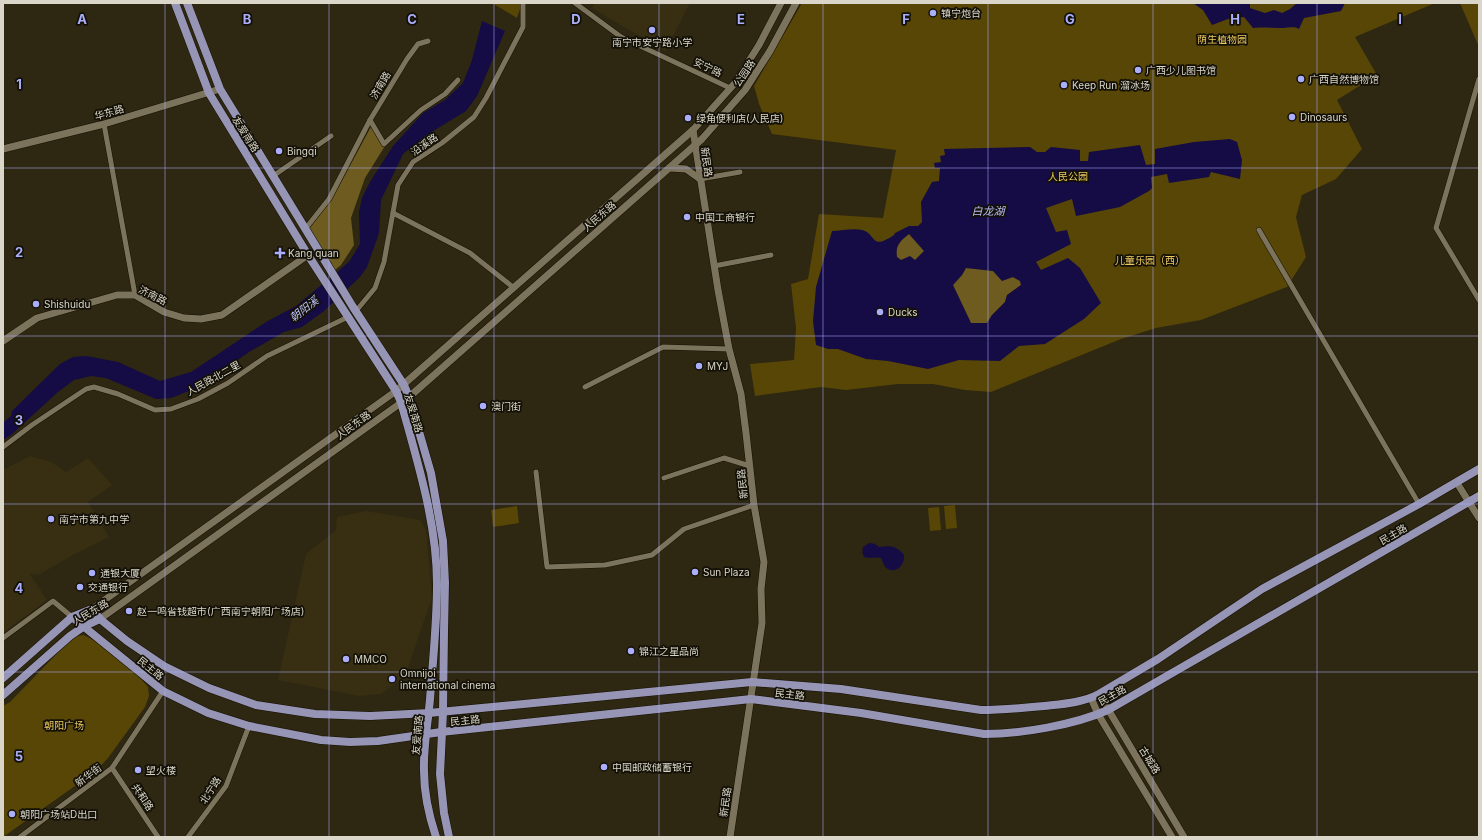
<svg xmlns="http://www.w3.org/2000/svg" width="1482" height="840" viewBox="0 0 1482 840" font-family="Inter,'Noto Sans SC',sans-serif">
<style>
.built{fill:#382f12}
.green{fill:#574606}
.forest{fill:#6d5b1f}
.water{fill:#150b45;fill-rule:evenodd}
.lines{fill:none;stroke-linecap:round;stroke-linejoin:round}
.street-casing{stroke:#161000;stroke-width:6}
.secondary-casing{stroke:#161000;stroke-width:8}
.primary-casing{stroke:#161000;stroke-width:9}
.street{stroke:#7b735c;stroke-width:5}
.secondary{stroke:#7b735c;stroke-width:7}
.primary{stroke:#9695b5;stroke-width:8}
.grid{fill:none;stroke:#abaffb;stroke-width:1;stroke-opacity:0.55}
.poi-dot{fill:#abaffb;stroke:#131007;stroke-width:1.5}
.labels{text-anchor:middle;stroke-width:3.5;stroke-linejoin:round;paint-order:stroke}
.poi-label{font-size:10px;fill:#dad6c9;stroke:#131007;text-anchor:start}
.park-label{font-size:10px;fill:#ecca5f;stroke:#131007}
.street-label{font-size:10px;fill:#dad6c9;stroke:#131007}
.water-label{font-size:11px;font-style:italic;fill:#b9bef6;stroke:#131007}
.grid-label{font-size:13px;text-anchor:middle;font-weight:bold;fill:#abaffb;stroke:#131007;stroke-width:3.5;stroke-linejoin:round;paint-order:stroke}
</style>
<rect width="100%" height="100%" fill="#2e2712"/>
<g class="built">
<path d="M595,3H690L665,51L592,8Z"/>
<path d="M30,456L51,462L66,472L88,458L112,485L88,502L109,537L73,555L40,574L34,575L29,573L47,600L3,633V470Z"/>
<path d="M366,511L420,520L426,530L432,598L405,676L381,694L359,696L278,680L306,554L336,530L337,517Z"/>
</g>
<g class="green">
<path d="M492,3H522L517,18Z"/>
<path d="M802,3H1435L1355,37L1377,75L1337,100L1362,149L1336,179L1302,195L1296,217L1306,257L1287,287L1201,320L1156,328L1121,339L991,392L965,390L933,384H898L846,390L821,387L755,396L750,364L794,360L796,328L791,284L808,279L819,214L883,218L896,150L772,134L759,104L754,86Z"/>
<path d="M1460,3H1479V47Z"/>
<path d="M955,505L957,528L946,529L944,506Z"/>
<path d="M517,506L519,523L493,527L491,510Z"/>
<path d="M939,507L941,530L930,531L928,508Z"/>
<path d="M83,635C105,644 133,668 148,687L149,696L145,707L108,758L96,771L3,837V706L10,702L73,637Z"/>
</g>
<g class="forest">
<path d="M373,123L385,146L365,178L351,218L354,245L341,265L335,270L309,229L332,199Z"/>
<path d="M909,234L924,251L915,260H901L897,257C895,246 900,241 909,234Z"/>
<path d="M966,268C984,269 1004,272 1020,281L1021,285L1007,295L1005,302L992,315L987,323H971L953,285L962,275Z"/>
</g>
<g class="water">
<path d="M1193,3H1250V8L1265,13L1274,10L1282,13L1290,9L1297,3H1345L1341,11L1304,18L1299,29C1293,26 1289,28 1283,28C1272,28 1265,27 1253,28L1244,17L1228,19L1212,25L1203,10Z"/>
<path d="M482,21L505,31L477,96L466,111L425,136L403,154L381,200L379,233L367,267L360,277L324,311L302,327L284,332L249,352L199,387L171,398L156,399L106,378L91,376L74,380L58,392L11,435L3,440V423L11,416L12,411L60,364L73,357L86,356L118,362L160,381L191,372L266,322L296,306L349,262L360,244L359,212L362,198L370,182L393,146L423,113L445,100L463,83L472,60Z"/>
<path d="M1230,139L1237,142L1242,160L1240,179L1211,172L1209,177L1169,183L1167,174L1151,177L1152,188L1149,191L1120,207L1076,216L1072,199L1046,208L1056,232L1067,230L1071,244L1036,262L1041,270L1068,258L1080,268L1101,303L1084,319L1045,344L1019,346L1000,361L959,360L928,369L888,361L866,359L838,349H828L816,345L813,321L816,287L832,231C841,231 853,228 862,230C877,234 870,251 894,235L895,233L909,226H918L922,222L921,202L932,182L939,181L940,168H935L934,163L941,162L940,156L945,155L944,149L1030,147L1037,152H1045L1051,147L1080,150V161H1088L1089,152L1140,145L1146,165L1155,164V149L1194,142ZM909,234L924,251L915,260L910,256L901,260L897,257C895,246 900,241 909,234ZM966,268L993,271L1002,281L1013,277L1020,281L1021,285L1007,295L1005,302L992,315L987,323H971L953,285L962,275Z"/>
<path d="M869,543L875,544L879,547C890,545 897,546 904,555C905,563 898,574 888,569C884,567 883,562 881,558C871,556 860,563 863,547Z"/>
</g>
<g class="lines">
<g class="street-casing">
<g id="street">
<path d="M575,3L621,37L730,88"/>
<path d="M1479,79L1436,228L1479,300"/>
<path d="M370,120L384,144L421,110L445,94L458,80"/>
<path d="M104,124L135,295"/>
<path d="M273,176L331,136"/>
<path d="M700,179L740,172"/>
<path d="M393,213L470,253L514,288"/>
<path d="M306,228L329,199L370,120L407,59L418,44L428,41"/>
<path d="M1259,230L1419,504"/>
<path d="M714,266L771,255"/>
<path d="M356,311L375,288L384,262L398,185L413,162L442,143L474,117L486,98L523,27V3"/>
<path d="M585,387L663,347L729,349"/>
<path d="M3,447L32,425L86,389L94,387L118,394L155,410L171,409L198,399L228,383L267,356L348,317"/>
<path d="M536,472L547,567L605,565L652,555L684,529L754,505"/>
<path d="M664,478L724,458L750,466"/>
<path d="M3,638L53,601L72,617"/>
<path d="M112,768L158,837"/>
<path d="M20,837L112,768L163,691"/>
<path d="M188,837L226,786L249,726"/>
</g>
</g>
<g class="secondary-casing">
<g id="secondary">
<path d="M693,130L718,290L729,349L741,394L746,433L754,505L764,562L761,589L762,623L730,837"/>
<path d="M3,149L104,124L220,89"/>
<path d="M670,168L686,169L700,179"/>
<path d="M3,341L37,318L117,295H135L164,312L184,318L201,319L222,315L308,255"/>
<path d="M1457,483L1479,518"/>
<path d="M92,609L396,391L693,130L735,83L759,45L781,3"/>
<path d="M100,619L409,397L702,139L745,90L770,51L796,3"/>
<path d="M1099,694L1184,837"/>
<path d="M1091,698L1098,714L1172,837"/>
</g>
</g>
<g class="primary-casing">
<g id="primary">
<path d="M175,3L209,93L308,255L396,391L401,402C417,461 437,522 437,584C437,622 433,660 430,699C428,723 423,747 424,771C424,793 429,816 436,837"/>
<path d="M187,3L220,89L353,307L404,385L409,397L431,473L443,541L445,583L444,632L443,712L440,774L444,813L449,837"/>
<path d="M72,617L163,691L208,713L249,726L321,740L350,742L378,741L441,732L751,699L861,713L984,734C1021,734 1074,725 1108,710L1479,496"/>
<path d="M3,678L72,617L92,609L100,619L127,641L164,666L209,688L256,705L315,714L370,716L429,713L752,682L841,689L981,710C1002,710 1023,708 1044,706C1062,704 1082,703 1099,694L1158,659L1262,589L1419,504L1479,469"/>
<path d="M3,695L70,636L83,627L100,619"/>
</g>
</g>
<use href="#street" class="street"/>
<use href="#secondary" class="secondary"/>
<use href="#primary" class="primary"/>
</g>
<path class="grid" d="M165,3V837M329,3V837M494,3V837M659,3V837M823,3V837M988,3V837M1153,3V837M1317,3V837M3,168H1479M3,336H1479M3,504H1479M3,672H1479"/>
<g class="poi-dot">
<circle cx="933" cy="13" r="4"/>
<circle cx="652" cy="30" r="4"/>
<circle cx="1138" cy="70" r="4"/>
<circle cx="1301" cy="79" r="4"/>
<circle cx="1064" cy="85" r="4"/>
<circle cx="1292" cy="117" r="4"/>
<circle cx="688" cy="118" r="4"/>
<circle cx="279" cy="151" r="4"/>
<circle cx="687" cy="217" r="4"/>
<path d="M278 247h4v4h4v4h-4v4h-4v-4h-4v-4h4z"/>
<circle cx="36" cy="304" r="4"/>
<circle cx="880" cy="312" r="4"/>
<circle cx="699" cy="366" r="4"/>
<circle cx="483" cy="406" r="4"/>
<circle cx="51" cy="519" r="4"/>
<circle cx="695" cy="572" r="4"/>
<circle cx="92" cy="573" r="4"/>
<circle cx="80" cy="587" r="4"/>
<circle cx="129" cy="611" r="4"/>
<circle cx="631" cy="651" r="4"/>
<circle cx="346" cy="659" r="4"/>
<circle cx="392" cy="679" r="4"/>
<circle cx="604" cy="767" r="4"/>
<circle cx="138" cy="770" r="4"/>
<circle cx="12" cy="814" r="4"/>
</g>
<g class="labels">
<g class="poi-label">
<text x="941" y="17">镇宁炮台</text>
<text x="652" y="46" text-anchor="middle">南宁市安宁路小学</text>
<text x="1146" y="74">广西少儿图书馆</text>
<text x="1309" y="83">广西自然博物馆</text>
<text x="1072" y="89">Keep Run 溜冰场</text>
<text x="1300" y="121">Dinosaurs</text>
<text x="696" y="122">绿角便利店(人民店)</text>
<text x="287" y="155">Bingqi</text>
<text x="695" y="221">中国工商银行</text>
<text x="288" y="257">Kang quan</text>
<text x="44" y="308">Shishuidu</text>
<text x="888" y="316">Ducks</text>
<text x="707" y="370">MYJ</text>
<text x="491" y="410">澳门街</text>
<text x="59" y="523">南宁市第九中学</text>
<text x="703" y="576">Sun Plaza</text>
<text x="100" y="577">通银大厦</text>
<text x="88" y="591">交通银行</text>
<text x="137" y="615">赵一鸣省钱超市(广西南宁朝阳广场店)</text>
<text x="639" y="655">锦江之星品尚</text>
<text x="354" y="663">MMCO</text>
<text x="400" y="677">Omnijoi<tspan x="400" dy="12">international cinema</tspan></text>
<text x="612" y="771">中国邮政储蓄银行</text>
<text x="146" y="774">望火楼</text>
<text x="20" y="818">朝阳广场站D出口</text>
</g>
<g class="park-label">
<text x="1222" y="43">荫生植物园</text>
<text x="1068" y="180">人民公园</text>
<text x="1150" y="264">儿童乐园（西）</text>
<text x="64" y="729">朝阳广场</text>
</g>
<g class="street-label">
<text transform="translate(708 67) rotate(25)" y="4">安宁路</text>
<text transform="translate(744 73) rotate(-56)" y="4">公园路</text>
<text transform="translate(380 85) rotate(-59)" y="4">济南路</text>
<text transform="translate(109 112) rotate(-16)" y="4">华东路</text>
<text transform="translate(246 134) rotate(58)" y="4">友爱南路</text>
<text transform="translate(424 144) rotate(-35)" y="4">沿溪路</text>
<text transform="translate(707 162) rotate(82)" y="4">新民路</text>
<text transform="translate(599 216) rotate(-41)" y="4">人民东路</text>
<text transform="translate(153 295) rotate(27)" y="4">济南路</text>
<text transform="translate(213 378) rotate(-29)" y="4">人民路北二里</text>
<text transform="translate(414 413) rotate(73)" y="4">友爱南路</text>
<text transform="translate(353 425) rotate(-36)" y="4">人民东路</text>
<text transform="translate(742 484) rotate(-96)" y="4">新民路</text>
<text transform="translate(1393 534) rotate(-30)" y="4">民主路</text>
<text transform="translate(90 612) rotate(-31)" y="4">人民东路</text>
<text transform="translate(151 668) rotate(39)" y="4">民主路</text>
<text transform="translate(790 694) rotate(7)" y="4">民主路</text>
<text transform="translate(1112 695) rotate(-29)" y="4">民主路</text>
<text transform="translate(465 720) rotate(-6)" y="4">民主路</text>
<text transform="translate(417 735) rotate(-85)" y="4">友爱南路</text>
<text transform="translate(1150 760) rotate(59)" y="4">古城路</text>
<text transform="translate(88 775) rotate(-37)" y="4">新华街</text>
<text transform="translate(210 790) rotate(-57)" y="4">北宁路</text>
<text transform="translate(143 797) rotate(56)" y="4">共和路</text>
<text transform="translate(725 802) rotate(-82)" y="4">新民路</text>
</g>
<g class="water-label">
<text x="988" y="215">白龙湖</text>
<text transform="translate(304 309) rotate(-38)" y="4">朝阳溪</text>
</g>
</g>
<g class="grid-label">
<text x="82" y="24">A</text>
<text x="247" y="24">B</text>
<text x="412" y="24">C</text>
<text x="576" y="24">D</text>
<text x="741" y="24">E</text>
<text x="906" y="24">F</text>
<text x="1070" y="24">G</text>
<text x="1235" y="24">H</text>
<text x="1400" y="24">I</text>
<text x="19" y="89">1</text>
<text x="19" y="257">2</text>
<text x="19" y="425">3</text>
<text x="19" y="593">4</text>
<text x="19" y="761">5</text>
</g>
<rect width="1482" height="840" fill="none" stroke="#dad6c9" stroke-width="8"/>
</svg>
